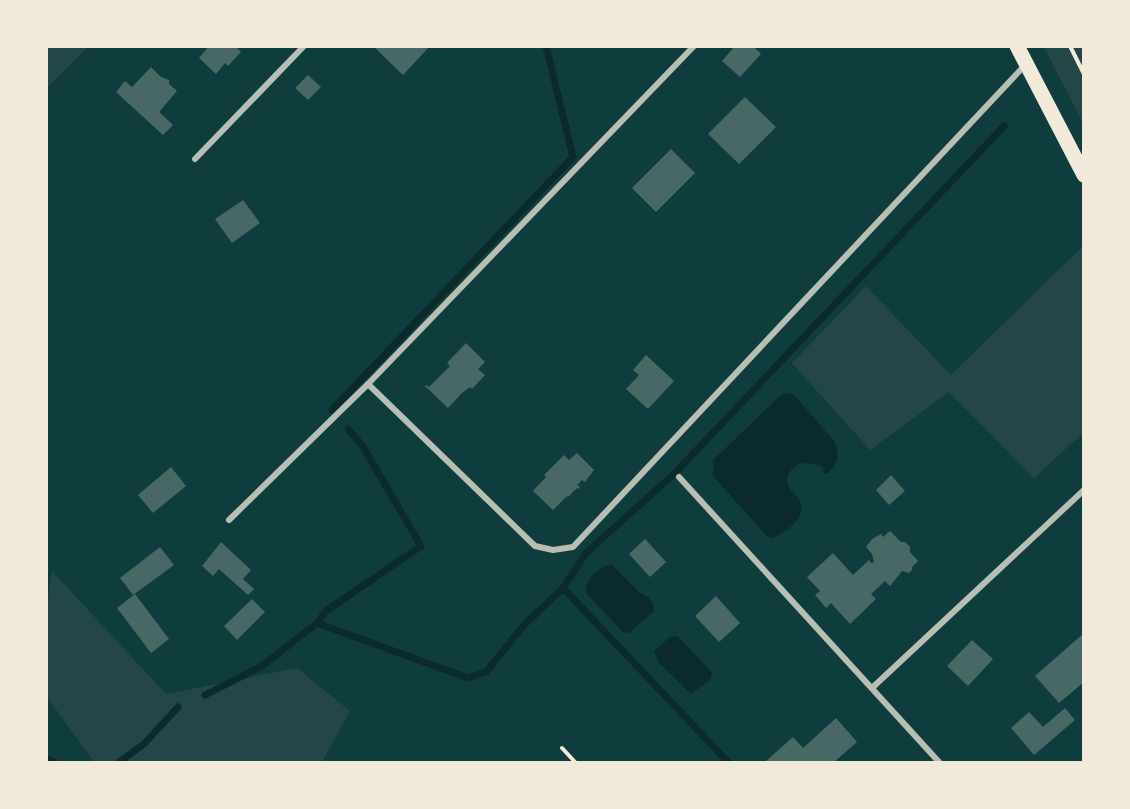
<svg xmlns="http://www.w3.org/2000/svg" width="1130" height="809" viewBox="0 0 1130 809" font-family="Ubuntu,sans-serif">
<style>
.green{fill:#244646}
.water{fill:#0a2a2b}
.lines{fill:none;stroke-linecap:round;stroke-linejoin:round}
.stream{stroke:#0a2a2b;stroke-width:7}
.building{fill:#486865}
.path{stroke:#f1e9da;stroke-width:4}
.minor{stroke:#b8beb3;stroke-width:6}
.primary{stroke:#f1e9da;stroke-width:15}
</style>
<rect width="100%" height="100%" fill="#0f3d3e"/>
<g class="green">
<path d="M47,46H88V47L47,88Z"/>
<path d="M1044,47H1083V123Z"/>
<path d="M1083,246V433L1034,478L949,392L870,450L792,363L866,286L951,375Z"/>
<path d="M52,571L166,694L297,668L350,711L322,762H94L47,697V606Z"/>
</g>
<g class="water">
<path d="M789,393L795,396L834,441C840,454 839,463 828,473H823V468L819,465L800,463C794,467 786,473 787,482C788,488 794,493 798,498C810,515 788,531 773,538L767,536L712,475L714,466L713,460L781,395Z"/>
<path d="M611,564L639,592L648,597L653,603L654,611L629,633L623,632L587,594C582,581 599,567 611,564Z"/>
<path d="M677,636L712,672L710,680L691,694L659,663L654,651L670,637Z"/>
</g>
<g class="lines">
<g class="stream">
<path d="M332,410L573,157L546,46"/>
<path d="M563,588L728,762"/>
<path d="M317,623L326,611L421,546L362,445L348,429"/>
<path d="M205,695L262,666L317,623L468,678L486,672L524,625L563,588L586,553L674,474L1004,126"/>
<path d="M46,758L54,762"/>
<path d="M119,762L144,744L178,707"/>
</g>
</g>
<g class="building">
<path d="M209,46H235L241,52L228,66L225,63L216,74L199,58Z"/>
<path d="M373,46H430L403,75Z"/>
<path d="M735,46H753L761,54L740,77L722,61Z"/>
<path d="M151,67L161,77L169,80V84L177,91L159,112L173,125L163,135L116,92L125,81L132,87Z"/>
<path d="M308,75L321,87L308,100L295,88Z"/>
<path d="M745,97L776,127L739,164L708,134Z"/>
<path d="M671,149L695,173L656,212L632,188Z"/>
<path d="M243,200L260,223L232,243L215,219Z"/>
<path d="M466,343L485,362L478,369L485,375L472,389L470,387L461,394L448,408L425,386L426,385L429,387L450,366L447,363Z"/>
<path d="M646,355L674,381L648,409L626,389L639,375L633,370Z"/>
<path d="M577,453L594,470L585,482L582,480L577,485L580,487L578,489L577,488L568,497L567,496L553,510L533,491L546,477L544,475L564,455L569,460Z"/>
<path d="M171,467L186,486L153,513L138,495Z"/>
<path d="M891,475L905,491L889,505L876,490Z"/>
<path d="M890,531L901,542H905L910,547V552L918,561L912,567V570L909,573L902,571L890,586L885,581L871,594L876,599L850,624L831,603L826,608L815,595L820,591L807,577L833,553L853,575L869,560L871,563L874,562L872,554L866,547L872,539L881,534L883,537Z"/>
<path d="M645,539L666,562L650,577L629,554Z"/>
<path d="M221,542L251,570L243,579L254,589L248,595L219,569L213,576L202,566Z"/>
<path d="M160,547L174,565L133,595L120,578Z"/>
<path d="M135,594L169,639L151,653L117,608Z"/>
<path d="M716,596L740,623L719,642L695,616Z"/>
<path d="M252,599L265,612L237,640L224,626Z"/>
<path d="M1084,633V682L1059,703L1035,676Z"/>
<path d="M972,640L993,659L968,686L947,666Z"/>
<path d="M1065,708L1075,720L1034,755L1011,728L1029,712L1043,727Z"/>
<path d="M836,718L857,742L834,762H765L793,737L803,748Z"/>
</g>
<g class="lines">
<g class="path">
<path d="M1070,46L1084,74"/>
<path d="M562,748L575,762"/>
</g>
<g class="minor">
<path d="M195,159L304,46"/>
<path d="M368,384L535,546L553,550L573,547L1026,64"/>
<path d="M679,477L939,762"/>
<path d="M229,520L368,384L694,46"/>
<path d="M872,688L1084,490"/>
</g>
<path class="primary" d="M1017,46L1084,175"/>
</g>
<rect width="1130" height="809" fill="none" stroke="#f1e9da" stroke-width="96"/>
</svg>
